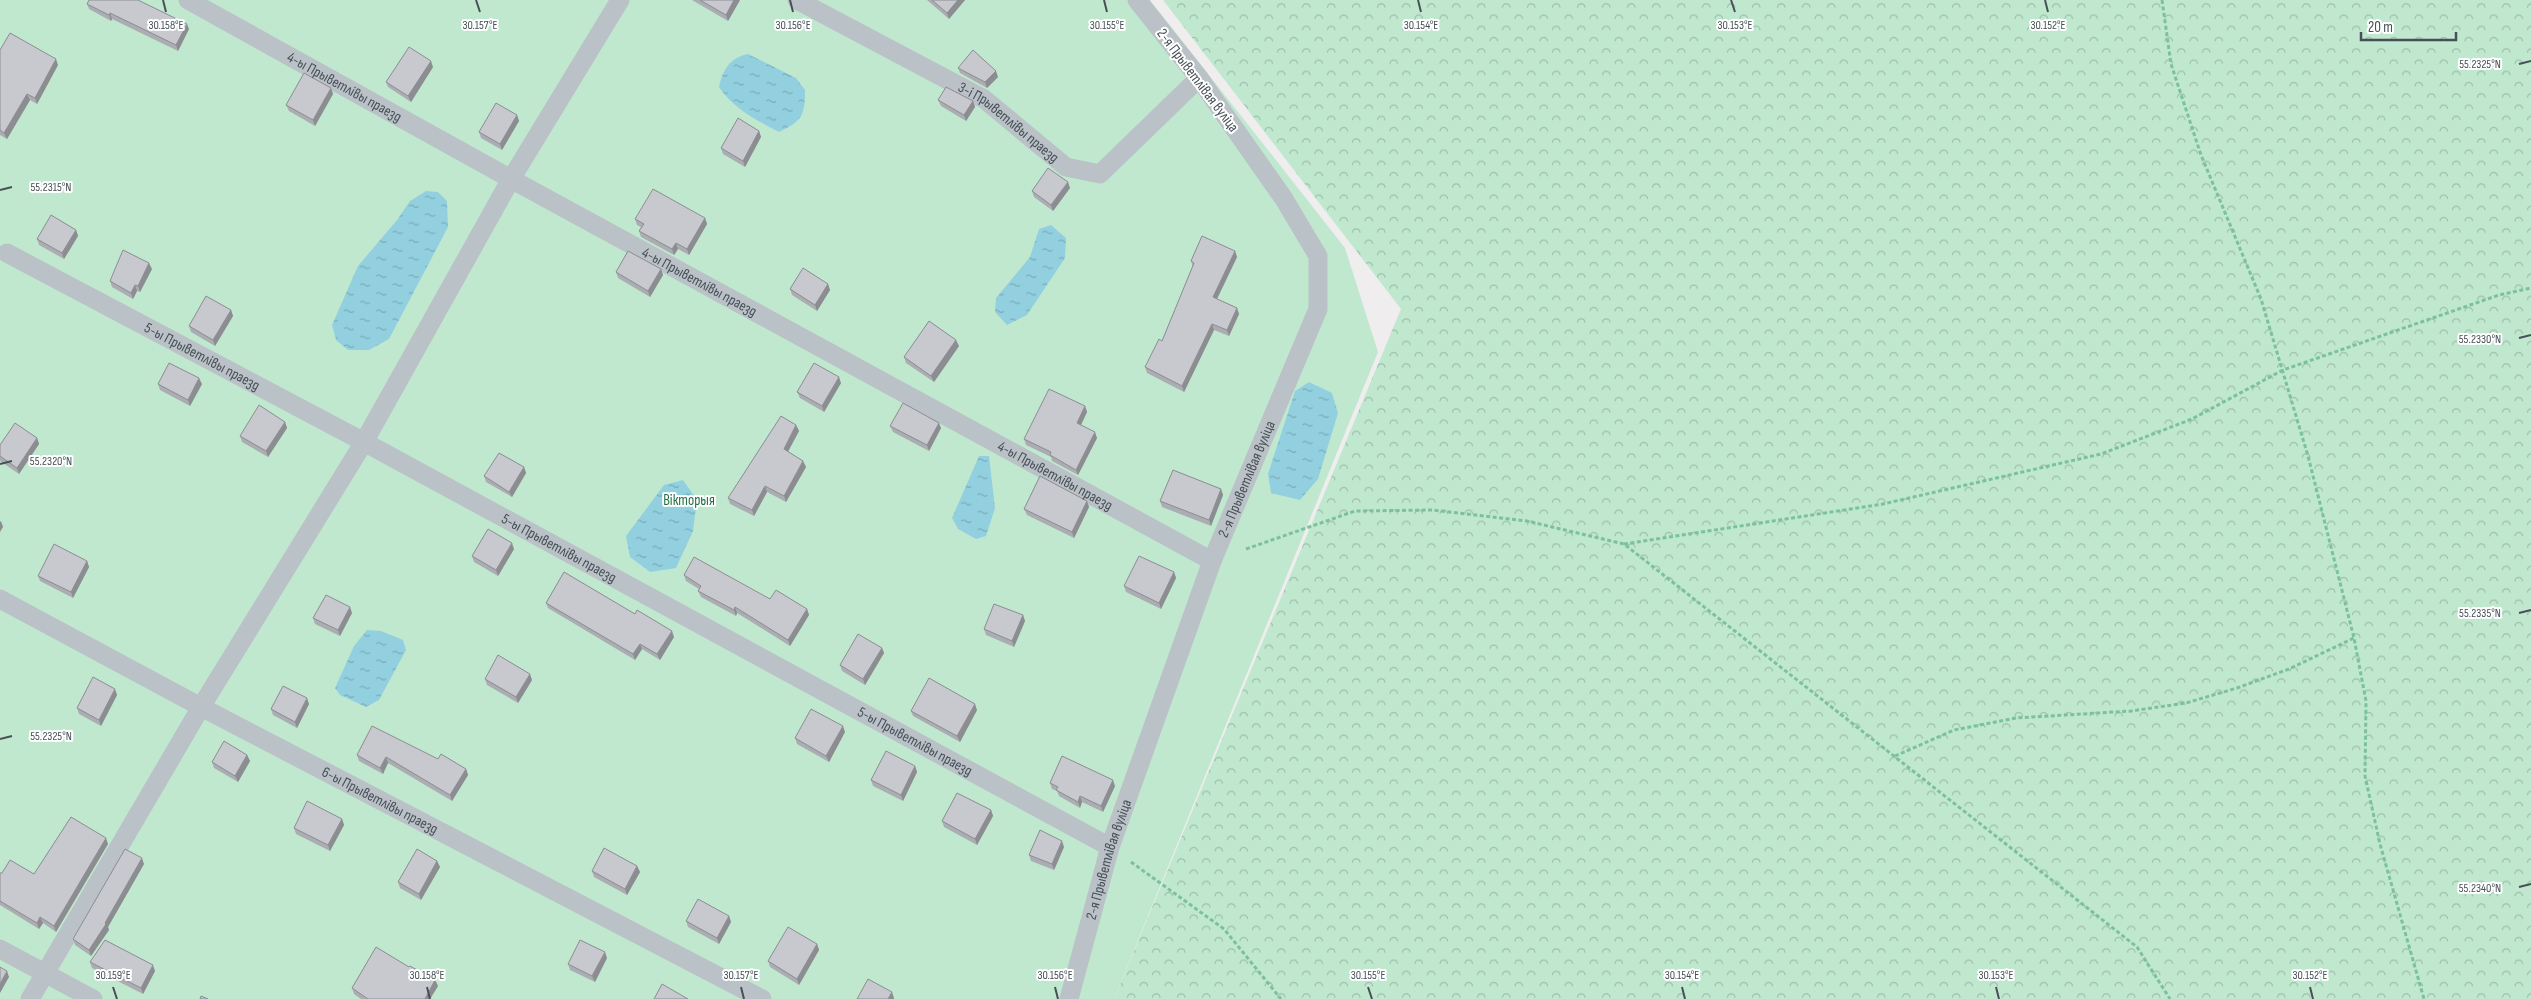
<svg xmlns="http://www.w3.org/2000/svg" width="2531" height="999" viewBox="0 0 2531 999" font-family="'Sofia Sans Condensed',sans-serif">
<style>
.forest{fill:url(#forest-crowns)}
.garden{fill:#c0e8cf}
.water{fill:url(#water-ripples)}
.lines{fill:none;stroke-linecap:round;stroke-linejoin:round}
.path{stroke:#7cc19f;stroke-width:3;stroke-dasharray:4 2.5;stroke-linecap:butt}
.lane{stroke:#bac1c7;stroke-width:19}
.wall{fill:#abadb2}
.shaded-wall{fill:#8b8d91}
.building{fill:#c7c9cf;stroke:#8b8d91}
.ticks{fill:none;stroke:#475057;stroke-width:2}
.labels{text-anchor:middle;stroke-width:4;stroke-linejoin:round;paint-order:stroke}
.street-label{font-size:15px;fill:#475057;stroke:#fff}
.park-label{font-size:15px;fill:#226f48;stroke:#fff}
.ticks-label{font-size:12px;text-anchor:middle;fill:#475057;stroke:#fff;stroke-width:4;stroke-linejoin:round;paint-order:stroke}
</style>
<defs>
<pattern id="forest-crowns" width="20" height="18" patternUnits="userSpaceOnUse" patternTransform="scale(1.25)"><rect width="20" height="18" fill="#c0e8cf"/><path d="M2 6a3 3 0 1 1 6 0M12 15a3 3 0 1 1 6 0" fill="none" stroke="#9ebeab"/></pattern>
<pattern id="water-ripples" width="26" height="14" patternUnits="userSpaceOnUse" patternTransform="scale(1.25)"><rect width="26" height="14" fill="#92d0e0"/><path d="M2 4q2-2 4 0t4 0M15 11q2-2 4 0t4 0" fill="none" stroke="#79abb8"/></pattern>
</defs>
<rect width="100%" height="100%" fill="#efeded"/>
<path class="forest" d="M1163,0H2531V999H1114L1401,309Z"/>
<path class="garden" d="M0,0H1150L1345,248L1378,352L1114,999H0Z"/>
<g class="water">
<path d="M748,54L796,78L805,90C805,116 802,121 779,132C756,120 734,109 719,87C723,69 730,58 748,54Z"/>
<path d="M426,191L438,192L447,201L448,227L389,339L369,350H348L336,340L332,325L358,266L397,220L410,201Z"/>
<path d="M1051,225L1066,238L1065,258L1027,315L1007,325L995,312L996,298L1030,257L1039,229Z"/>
<path d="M1309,382L1332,393L1338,413L1318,479L1300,500L1271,493L1268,474L1295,391Z"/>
<path d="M979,456H989L995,508L986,536L976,539L958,529L952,518Z"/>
<path d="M683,480L697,500L693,531L676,568L650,572L630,557L626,536L664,485Z"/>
<path d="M367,630L381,631L403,640L406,650L379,700L366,707L340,695L335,688L354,646Z"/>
</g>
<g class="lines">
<g class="path">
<path d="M2162,0L2171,64L2201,155L2261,299L2308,456L2354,638L2366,701L2365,776L2380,844L2424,999"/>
<path d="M1624,544L1883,504L2101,454L2192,419L2283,370L2499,295L2531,288"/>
<path d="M1246,549L1355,511L1432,510L1527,521L1624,544L2137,947L2170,999"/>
<path d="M1895,756L1954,730L2016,718L2131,711L2186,703L2237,688L2289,669L2354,638"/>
<path d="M1131,862L1224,929L1281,999"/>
</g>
<g class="lane">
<path id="s1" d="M188,0L511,179L1212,561"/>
<path id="s2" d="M797,0L984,99L1066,167L1100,174L1199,78"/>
<path id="s3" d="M7,253L364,442L1110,847"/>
<path id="s4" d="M0,599L201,707L762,999"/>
<path d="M0,949L93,999"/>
<path d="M30,999L201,707L364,442L511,179L620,0"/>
<path id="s5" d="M1069,999L1110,847L1212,561L1318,309V256L1284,199L1199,78L1137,0"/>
</g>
</g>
<g class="wall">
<path d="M692,0H740L728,21Z"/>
<path d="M927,0H965L949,19Z"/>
<path d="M87,4L189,29L178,51L112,19L111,21L89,9Z"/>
<path d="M0,50L58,65L37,104L30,100L7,139L0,135Z"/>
<path d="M433,67L411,102L388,87L386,82Z"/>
<path d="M958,68L998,77L987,88L960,73Z"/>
<path d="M331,88L333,94L315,126L289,111L286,105Z"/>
<path d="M938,100L973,101L975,107L966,121L941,106Z"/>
<path d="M517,115L519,121L502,150L481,138L479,132Z"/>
<path d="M759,131L761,137L745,167L723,154L721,148Z"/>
<path d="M1070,188L1053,211L1034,197L1032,191Z"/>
<path d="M705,218L707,224L689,255L678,249L674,255L641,237L639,231L641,227L637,225L635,219Z"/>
<path d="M76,230L78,236L64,259L39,245L37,239Z"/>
<path d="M1235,251L1237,257L1217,299L1237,308L1239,314L1229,336L1214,330L1184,392L1147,373L1145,367L1162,341L1193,267L1191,261Z"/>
<path d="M152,269L140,292L137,291L133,299L112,287L110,281Z"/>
<path d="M661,269L663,275L650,297L618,278L616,272Z"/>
<path d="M828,284L830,290L817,311L792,295L790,289Z"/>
<path d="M231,310L233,316L215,346L191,332L189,326Z"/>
<path d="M959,346L934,382L906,363L904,357Z"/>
<path d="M841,383L824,412L800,398L797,392Z"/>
<path d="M158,384H202L190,406L160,390Z"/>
<path d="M1085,406L1087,412L1081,425L1097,438L1078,475L1052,461L1051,457L1026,445L1024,439Z"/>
<path d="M285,422L287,428L268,457L242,442L240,436Z"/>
<path d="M796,425L799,431L788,452L803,461L806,467L786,502L767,492L754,516L730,504L728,498Z"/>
<path d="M890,426L941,428L929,451L893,432Z"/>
<path d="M37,438L39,444L19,474L0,461V445Z"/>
<path d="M524,467L526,473L512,497L486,482L484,476Z"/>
<path d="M1221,489L1223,495L1211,526L1162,507L1160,501Z"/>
<path d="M1087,501L1089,507L1074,538L1027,515L1024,509Z"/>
<path d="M514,549L498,576L474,562L472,556Z"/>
<path d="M87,561L89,567L73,598L40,581L38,576Z"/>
<path d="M1174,572L1176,578L1161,609L1126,592L1124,586Z"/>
<path d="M684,575L807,609L809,615L790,646L737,613L736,616L701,597L698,591L699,589L686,581Z"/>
<path d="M546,603L635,614L674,637L660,660L642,649L635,660L548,608Z"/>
<path d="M352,613L340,636L315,624L313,618Z"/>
<path d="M1023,615L1025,621L1014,647L986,635L984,629Z"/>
<path d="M882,648L884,653L865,685L842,671L840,665Z"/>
<path d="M485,679L532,680L518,703L487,685Z"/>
<path d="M117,695L101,726L79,714L77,708Z"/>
<path d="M309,704L297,728L273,715L271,709Z"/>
<path d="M977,710L960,742L913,716L911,711Z"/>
<path d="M845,732L829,762L797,744L795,738Z"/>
<path d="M247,755L250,761L238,782L214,768L212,762Z"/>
<path d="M357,755L438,759L466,769L468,775L452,801L388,763L383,774L359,761Z"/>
<path d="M915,766L917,772L903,801L873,786L871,780Z"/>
<path d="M1050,783L1115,786L1103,812L1082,802L1080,808L1059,796L1057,791L1052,789Z"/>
<path d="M991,810L993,816L977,845L944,827L942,821Z"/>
<path d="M342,819L344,825L330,851L296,834L294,828Z"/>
<path d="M108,844L56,932L43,923L39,929L0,905V873H2L34,874Z"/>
<path d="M1064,847L1054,870L1031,861L1029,855Z"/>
<path d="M437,861L440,867L421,900L400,888L398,882Z"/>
<path d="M144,864L108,927L109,930L91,956L75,945L73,939Z"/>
<path d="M637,866L640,872L627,895L594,877L592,871Z"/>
<path d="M729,916L731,922L719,944L688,927L686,921Z"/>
<path d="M817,944L819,950L799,985L770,967L768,961Z"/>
<path d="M607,958L595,982L570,970L568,964Z"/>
<path d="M90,962L155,971L143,994L92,968Z"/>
<path d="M409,967L435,980L438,986L430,999H361L354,994L352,988Z"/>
</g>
<g class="shaded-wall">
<path d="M734,0H740L728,21L726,15Z"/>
<path d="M958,0H965L949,19L947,13Z"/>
<path d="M110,13L112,19L111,21L109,15Z"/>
<path d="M187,24L189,29L178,51L176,45Z"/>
<path d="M56,59L58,65L37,104L35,98Z"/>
<path d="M431,61L433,67L411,102L408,96Z"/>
<path d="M996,71L998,77L987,88L985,82Z"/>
<path d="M331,88L333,94L315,126L313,120Z"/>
<path d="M27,94L30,100L7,139L4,133Z"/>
<path d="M973,101L975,107L966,121L964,115Z"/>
<path d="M517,115L519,121L502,150L500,144Z"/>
<path d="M759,131L761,137L745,167L743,161Z"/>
<path d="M1068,182L1070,188L1053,211L1051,205Z"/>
<path d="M705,218L707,224L689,255L687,249Z"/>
<path d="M76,230L78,236L64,259L62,253Z"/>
<path d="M676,243L678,249L674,255L672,249Z"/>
<path d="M1235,251L1237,257L1215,303L1213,297Z"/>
<path d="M149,263L152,269L140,292L138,286Z"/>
<path d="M661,269L663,275L650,297L648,291Z"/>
<path d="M828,284L830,290L817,311L815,305Z"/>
<path d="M135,285L137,291L133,299L131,293Z"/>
<path d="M1237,308L1239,314L1229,336L1227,330Z"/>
<path d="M231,310L233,316L215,346L213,340Z"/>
<path d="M1212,324L1214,330L1184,392L1182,386Z"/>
<path d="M956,340L959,346L934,382L931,376Z"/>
<path d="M839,377L841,383L824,412L822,406Z"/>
<path d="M199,378L202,384L190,406L188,400Z"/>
<path d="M1085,406L1087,412L1079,429L1077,423Z"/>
<path d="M285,422L287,428L268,457L266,451Z"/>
<path d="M939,423L941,428L929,451L927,445Z"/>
<path d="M796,425L799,431L786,455L784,449Z"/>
<path d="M1095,432L1097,438L1078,475L1076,470Z"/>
<path d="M37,438L39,444L19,474L17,468Z"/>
<path d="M803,461L806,467L786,502L784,496Z"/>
<path d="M524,467L526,473L512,497L509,492Z"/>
<path d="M765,486L767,492L754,516L752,510Z"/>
<path d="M1221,489L1223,495L1211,526L1209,520Z"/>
<path d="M1087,501L1089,507L1074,538L1072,532Z"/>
<path d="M1,521L3,527L0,532V522Z"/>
<path d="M512,543L514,549L498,576L496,570Z"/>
<path d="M87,561L89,567L73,598L71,592Z"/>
<path d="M1174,572L1176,578L1161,609L1159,603Z"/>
<path d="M350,607L352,613L340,636L338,630Z"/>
<path d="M735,607L737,613L736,616L734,610Z"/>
<path d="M807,609L809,615L790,646L788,640Z"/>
<path d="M1023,615L1025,621L1014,647L1012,641Z"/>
<path d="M672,631L674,637L660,660L657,654Z"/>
<path d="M640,644L642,649L635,660L633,654Z"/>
<path d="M882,648L884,653L865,685L863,679Z"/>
<path d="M530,674L532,680L518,703L516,697Z"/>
<path d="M115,689L117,695L101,726L99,720Z"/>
<path d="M307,698L309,704L297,728L295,722Z"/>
<path d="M975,704L977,710L960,742L957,736Z"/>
<path d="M843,726L845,732L829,762L826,756Z"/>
<path d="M247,755L250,761L238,782L235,776Z"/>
<path d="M386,757L388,763L383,774L380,768Z"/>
<path d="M915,766L917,772L903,801L901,795Z"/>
<path d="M466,769L468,775L452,801L450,795Z"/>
<path d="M1113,780L1115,786L1103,812L1101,806Z"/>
<path d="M1080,796L1082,802L1080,808L1078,802Z"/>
<path d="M991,810L993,816L977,845L975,839Z"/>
<path d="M342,819L344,825L330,851L328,845Z"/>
<path d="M106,838L108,844L56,932L54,926Z"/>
<path d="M1062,841L1064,847L1054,870L1052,864Z"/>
<path d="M142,858L144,864L108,927L109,930L91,956L89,950Z"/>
<path d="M437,861L440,867L421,900L419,894Z"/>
<path d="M637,866L640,872L627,895L625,889Z"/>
<path d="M729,916L731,922L719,944L717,938Z"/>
<path d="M40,917L43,923L39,929L37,923Z"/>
<path d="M817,944L819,950L799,985L797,979Z"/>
<path d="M605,952L607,958L595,982L592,976Z"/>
<path d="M153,965L155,971L143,994L141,988Z"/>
<path d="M7,971L9,977L0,993V984Z"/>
<path d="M435,980L438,986L430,999H425Z"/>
<path d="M892,992L894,998V999H888Z"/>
</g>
<g class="building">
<path d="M89,0H138L187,24L176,45L110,13L109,15L87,4Z"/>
<path d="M700,0H734L726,15Z"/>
<path d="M932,0H958L947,13Z"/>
<path d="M10,33L56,59L35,98L27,94L4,133L0,130V50Z"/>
<path d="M409,47L431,61L408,96L386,82Z"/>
<path d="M973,50L996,71L985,82L958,68Z"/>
<path d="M304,73L331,88L313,120L286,105Z"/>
<path d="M946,87L973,101L964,115L938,100Z"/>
<path d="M496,103L517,115L500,144L479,132Z"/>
<path d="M738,118L759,131L743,161L721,148Z"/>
<path d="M1048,168L1068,182L1051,205L1032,191Z"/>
<path d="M653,189L705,218L687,249L676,243L672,249L639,231L644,224L635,219Z"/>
<path d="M51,215L76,230L62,253L37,239Z"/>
<path d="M1202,236L1235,251L1213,297L1237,308L1227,330L1212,324L1182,386L1145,367L1159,339L1162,341L1194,263L1191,261Z"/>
<path d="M123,250L149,263L138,286L135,285L131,293L110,281Z"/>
<path d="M628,251L661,269L648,291L616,272Z"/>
<path d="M803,268L828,284L815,305L790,289Z"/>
<path d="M206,296L231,310L213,340L189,326Z"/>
<path d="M929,321L956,340L931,376L904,357Z"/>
<path d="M169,363L199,378L188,400L158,384Z"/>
<path d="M814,363L839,377L822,406L797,392Z"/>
<path d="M1049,389L1085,406L1077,423L1095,432L1076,470L1050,455L1051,452L1024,439Z"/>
<path d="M903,403L939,423L927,445L890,426Z"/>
<path d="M259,405L285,422L266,451L240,436Z"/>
<path d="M781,416L796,425L784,449L803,461L784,496L765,486L752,510L728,498Z"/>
<path d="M15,423L37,438L17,468L0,456V445Z"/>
<path d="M499,453L524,467L509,492L484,476Z"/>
<path d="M1173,470L1221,489L1209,520L1160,501Z"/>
<path d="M1040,476L1087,501L1072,532L1024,509Z"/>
<path d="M488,529L512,543L496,570L472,556Z"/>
<path d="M54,544L87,561L71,592L38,576Z"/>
<path d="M1139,556L1174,572L1159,603L1124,586Z"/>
<path d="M694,557L770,599L776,590L807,609L788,640L735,607L734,610L698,591L701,586L684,575Z"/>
<path d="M564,572L635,614L637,610L672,631L657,654L640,644L633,654L546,603Z"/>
<path d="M326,595L350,607L338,630L313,618Z"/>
<path d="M994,604L1023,615L1012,641L984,629Z"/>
<path d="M858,634L882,648L863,679L840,665Z"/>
<path d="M498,655L530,674L516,697L485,679Z"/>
<path d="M93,677L115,689L99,720L77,708Z"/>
<path d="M929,678L975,704L957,736L911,711Z"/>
<path d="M283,686L307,698L295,722L271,709Z"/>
<path d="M811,709L843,726L826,756L795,738Z"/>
<path d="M372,726L438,759L441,754L466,769L450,795L386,757L380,768L357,755Z"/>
<path d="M224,741L247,755L235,776L212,762Z"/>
<path d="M886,751L915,766L901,795L871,780Z"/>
<path d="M1062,756L1113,780L1101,806L1080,796L1078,802L1056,790L1058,787L1050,783Z"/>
<path d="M957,793L991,810L975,839L942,821Z"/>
<path d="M307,801L342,819L328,845L294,828Z"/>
<path d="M71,817L106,838L54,926L40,917L37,923L0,901V873H2L10,860L34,874Z"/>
<path d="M1040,830L1062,841L1052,864L1029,855Z"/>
<path d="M604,848L637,866L625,889L592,871Z"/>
<path d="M125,849L142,858L105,923L106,924L89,950L73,939Z"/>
<path d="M417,849L437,861L419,894L398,882Z"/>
<path d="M698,899L729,916L717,938L686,921Z"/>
<path d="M788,927L817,944L797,979L768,961Z"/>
<path d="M105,940L153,965L141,988L90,962Z"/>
<path d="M580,940L605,952L592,976L568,964Z"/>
<path d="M376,947L409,967L410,966L435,980L425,999H368L352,988Z"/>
<path d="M0,967L7,971L0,984Z"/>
<path d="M868,979L892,992L888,999H857Z"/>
<path d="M662,984L688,999H654Z"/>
<path d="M201,996L208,999H200Z"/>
</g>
<path class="ticks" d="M163,0L166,12M476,0L480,12M790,0L793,12M1104,0L1107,12M1418,0L1421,12M1731,0L1735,12M2045,0L2048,12M2519,64L2531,61M0,190L12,187M2519,338L2531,335M0,464L12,461M2519,613L2531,610M0,739L12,736M2519,887L2531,884M113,987L117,999M427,987L430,999M741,987L744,999M1055,987L1058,999M1368,987L1372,999M1682,987L1685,999M1996,987L1999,999M2310,987L2313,999"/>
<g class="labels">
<g class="street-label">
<text transform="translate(1198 80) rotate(53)" y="5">2-я Прыветлівая вуліца</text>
<text dy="5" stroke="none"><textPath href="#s1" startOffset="179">4-ы Прыветлівы праезд</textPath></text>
<text dy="5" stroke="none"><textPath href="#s2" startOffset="245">3-і Прыветлівы праезд</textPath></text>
<text dy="5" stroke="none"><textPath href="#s1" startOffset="584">4-ы Прыветлівы праезд</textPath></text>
<text dy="5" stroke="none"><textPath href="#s3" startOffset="221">5-ы Прыветлівы праезд</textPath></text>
<text dy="5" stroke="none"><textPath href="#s1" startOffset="989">4-ы Прыветлівы праезд</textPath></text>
<text dy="5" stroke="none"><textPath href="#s5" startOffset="550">2-я Прыветлівая вуліца</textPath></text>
<text dy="5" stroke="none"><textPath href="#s3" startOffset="626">5-ы Прыветлівы праезд</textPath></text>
<text dy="5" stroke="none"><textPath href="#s3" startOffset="1031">5-ы Прыветлівы праезд</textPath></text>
<text dy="5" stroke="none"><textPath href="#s4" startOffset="430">6-ы Прыветлівы праезд</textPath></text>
<text dy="5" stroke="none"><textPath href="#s5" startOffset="145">2-я Прыветлівая вуліца</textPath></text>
</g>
<g class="park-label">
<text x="689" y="505">Вікторыя</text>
</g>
</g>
<g class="ticks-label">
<text x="166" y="29">30.158°E</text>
<text x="480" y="29">30.157°E</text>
<text x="793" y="29">30.156°E</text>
<text x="1107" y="29">30.155°E</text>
<text x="1421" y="29">30.154°E</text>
<text x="1735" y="29">30.153°E</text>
<text x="2048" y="29">30.152°E</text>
<text x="2480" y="68">55.2325°N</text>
<text x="51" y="191">55.2315°N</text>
<text x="2480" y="343">55.2330°N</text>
<text x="51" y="465">55.2320°N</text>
<text x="2480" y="617">55.2335°N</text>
<text x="51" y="740">55.2325°N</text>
<text x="2480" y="892">55.2340°N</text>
<text x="113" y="979">30.159°E</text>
<text x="427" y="979">30.158°E</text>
<text x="741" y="979">30.157°E</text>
<text x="1055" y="979">30.156°E</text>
<text x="1368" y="979">30.155°E</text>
<text x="1682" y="979">30.154°E</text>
<text x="1996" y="979">30.153°E</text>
<text x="2310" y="979">30.152°E</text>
</g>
<path d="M2361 32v8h95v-8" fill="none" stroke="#475057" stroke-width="2.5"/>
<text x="2368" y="32" font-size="15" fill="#475057" stroke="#ffffff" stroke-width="4" paint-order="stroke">20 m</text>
</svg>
